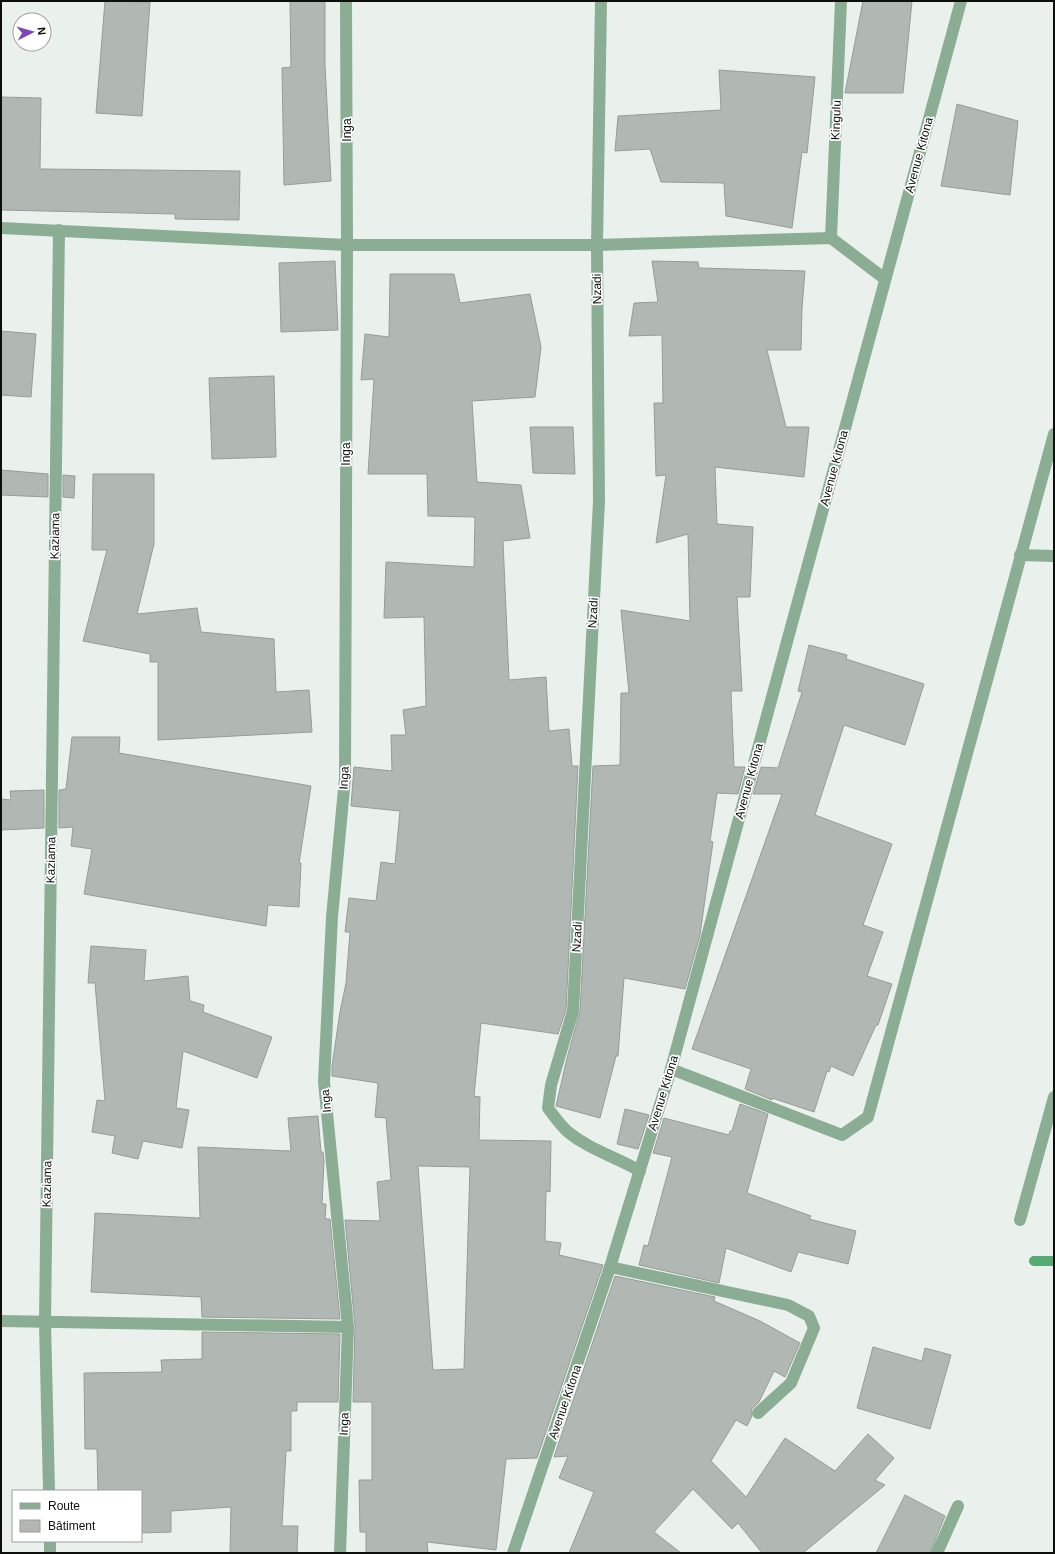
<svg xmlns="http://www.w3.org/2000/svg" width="1055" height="1554" viewBox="0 0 1055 1554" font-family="Helvetica,sans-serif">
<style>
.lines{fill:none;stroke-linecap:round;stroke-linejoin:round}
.stream{stroke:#56aa74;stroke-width:10}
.building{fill:#b1b7b2;stroke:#969c97;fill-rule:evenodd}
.minor{stroke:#8aad94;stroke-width:12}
.labels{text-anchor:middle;stroke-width:3.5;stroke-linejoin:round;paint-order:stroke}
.street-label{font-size:12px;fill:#0d0f0d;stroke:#fff}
</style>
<rect width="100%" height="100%" fill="#eaf1ec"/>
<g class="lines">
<path class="stream" d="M1034,1261H1054"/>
</g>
<g class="building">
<path d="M105,1L150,2L142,116L96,113Z"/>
<path d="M290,1H325V65L331,181L284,185L282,68L291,67Z"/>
<path d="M863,1H912L903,93H845Z"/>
<path d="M719,70L815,77L807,153L802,152L792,228L726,216L724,183L661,182L650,149L615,151L618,116L721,110Z"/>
<path d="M1,97L41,98L40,169L240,171L239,220L175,219V214L1,210Z"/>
<path d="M957,104L1018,121L1010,195L941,186Z"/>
<path d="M335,261L338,330L281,332L279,263Z"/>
<path d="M652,261L698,262L699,268L805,271L802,308L801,350H767L786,427H809L804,477L715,467L717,524L753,527L750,597H737L742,691H731L734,767H745L738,794L717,793L710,841L713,842L700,935L685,989L624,978L618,1056H616L600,1118L556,1106L567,1058L580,1011L593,766L620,765L621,693H629L621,610L690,621L688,534L656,543L666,475L656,476L654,403H663L662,335L629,336L634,303L658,302Z"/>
<path d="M390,274H454L460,303L530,294L541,347L535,397L472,401L477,482L521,485L530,538L503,541L509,680L546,677L549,731L569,729L572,766H578L566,1010L558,1034L481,1023L474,1096L480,1097L479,1140L551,1141L550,1192L546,1191L545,1241L561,1243L559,1255L603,1265L537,1458L506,1459L496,1550L427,1542L428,1553H366V1532H360L359,1480H372V1402H353L355,1326L345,1220L380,1221L377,1182L391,1180L386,1118L375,1117L378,1083L332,1076V1066L340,1012L346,983L350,932H345L349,898L376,901L381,862L395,864L400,811L351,806L354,767L392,771L391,735H406L403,710L426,706L424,617L384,618L386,562L474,567L475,517L428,516L427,474H368L374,379L361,380L365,334L389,337ZM418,1166L470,1167L464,1369L433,1370Z"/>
<path d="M1,331L36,334L31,397L1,395Z"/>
<path d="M274,376L276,457L212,459L209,378Z"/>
<path d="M530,427H573L575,474L533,473Z"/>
<path d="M1,470L48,474V497L1,495Z"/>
<path d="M93,474H154V544L137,614L197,608L201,632L274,639L276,692L309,690L312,732L158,740V662H150V654L83,641L107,550H92Z"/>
<path d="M63,475L75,476L74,498L63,497Z"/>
<path d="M809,645L847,655L846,659L924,684L905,745L844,725L815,815L892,844L863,925L883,932L867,976L892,984L878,1025H876L853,1076L831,1066L829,1072L827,1071L814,1112L772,1098V1100L745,1089L751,1069L692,1049L782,794H753L761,767L778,768L802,692L798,691Z"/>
<path d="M72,737H120L119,753L311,786L299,863H301L299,907L268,905L266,926L84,894L92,849L71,846L73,827L59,828V790L66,789Z"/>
<path d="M44,790V828L1,830V799L11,800L10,791Z"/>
<path d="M91,946L146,950L144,981L188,976L190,1001L204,1005L203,1012L272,1037L257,1078L183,1051L176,1108L189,1110L182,1148L143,1141L138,1159L112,1153L115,1136L92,1132L97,1100L105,1101L95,983H88Z"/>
<path d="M740,1104L768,1114L747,1193L811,1216L809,1219L856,1231L848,1264L798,1252L791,1272L726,1248L719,1283L639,1265L644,1245L648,1246L672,1157L653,1153L664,1118L729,1135L730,1131H732Z"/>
<path d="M625,1109L649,1115L638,1149L617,1144Z"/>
<path d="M318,1116L321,1152H323L324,1161L322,1204H326L325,1219H330L340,1319L202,1317L201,1297L91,1292L95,1213L200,1218L198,1147L291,1151L288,1118Z"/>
<path d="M615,1276L715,1297L714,1301L760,1321L800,1343L785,1377L774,1371L759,1402L751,1410L752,1416L747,1426L736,1420L711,1461L746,1497L785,1438L835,1471L868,1434L894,1458L875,1480L885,1485L803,1553H762L738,1523L732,1529L693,1489L654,1532L681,1553H569L594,1492L559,1478L568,1456L554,1457Z"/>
<path d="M202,1332L340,1334L338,1402H297V1411H291V1451H286L282,1526H298L297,1553H230L231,1507L171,1511V1532L141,1533V1491H98L97,1449H85L84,1373L162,1372L161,1360L202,1359Z"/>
<path d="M873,1347L922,1361L925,1348L951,1355L930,1429L857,1408Z"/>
<path d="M905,1495L945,1516L930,1553H876Z"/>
</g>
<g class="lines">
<g class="minor">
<path d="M601,1L597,245L599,501L573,1011L551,1085L548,1108C554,1116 560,1125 568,1132C590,1150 616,1157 640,1171"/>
<path d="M1,228L347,245H597L831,238L885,279"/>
<path d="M831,238L841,1"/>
<path d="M1020,555L1054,556"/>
<path d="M671,1069L842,1135L868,1117L1054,434"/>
<path d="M1020,1220L1054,1097"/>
<path d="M610,1267L788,1305L809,1316L814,1328L791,1383L758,1413"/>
<path d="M1,1321L348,1327"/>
<path d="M49,1491L45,1322L59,230"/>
<path d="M50,1541V1553"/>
<path d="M340,1553L348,1327L324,1082L332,917L345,778L347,245L346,1"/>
<path d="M513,1553L610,1267L671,1069L961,1"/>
<path d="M937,1553L958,1506"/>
</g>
</g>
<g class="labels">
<g class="street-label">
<text transform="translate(836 120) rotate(-88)" y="4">Kingulu</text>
<text transform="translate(347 130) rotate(-90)" y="4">Inga</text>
<text transform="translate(919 155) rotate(-75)" y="4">Avenue Kitona</text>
<text transform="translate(597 289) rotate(-91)" y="4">Nzadi</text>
<text transform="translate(346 454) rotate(-90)" y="4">Inga</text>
<text transform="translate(834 468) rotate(-75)" y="4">Avenue Kitona</text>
<text transform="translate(55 536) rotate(-89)" y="4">Kaziama</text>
<text transform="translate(593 613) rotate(-87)" y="4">Nzadi</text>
<text transform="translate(344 778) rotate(-87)" y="4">Inga</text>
<text transform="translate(749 781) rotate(-75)" y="4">Avenue Kitona</text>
<text transform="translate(51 860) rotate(-89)" y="4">Kaziama</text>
<text transform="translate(577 937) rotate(-87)" y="4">Nzadi</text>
<text transform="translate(663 1093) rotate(-73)" y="4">Avenue Kitona</text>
<text transform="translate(326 1101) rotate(-95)" y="4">Inga</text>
<text transform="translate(47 1184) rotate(-89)" y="4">Kaziama</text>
<text transform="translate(565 1402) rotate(-71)" y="4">Avenue Kitona</text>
<text transform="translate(344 1424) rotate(-88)" y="4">Inga</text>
</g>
</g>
<rect width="1055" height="1554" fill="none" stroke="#0d0f0d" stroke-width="4"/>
<rect x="12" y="1490" width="130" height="52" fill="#ffffff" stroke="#9e9f9e"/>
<rect x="20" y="1503" width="20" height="6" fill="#8aad94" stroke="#9e9f9e"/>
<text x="48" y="1510" font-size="12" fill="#0d0f0d">Route</text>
<rect x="20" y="1520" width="20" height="12" fill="#b1b7b2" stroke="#9e9f9e"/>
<text x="48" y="1530" font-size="12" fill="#0d0f0d">Bâtiment</text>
<g transform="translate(32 32) rotate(84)"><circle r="19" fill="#ffffff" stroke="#9e9f9e"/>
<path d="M0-3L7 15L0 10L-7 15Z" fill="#8045bb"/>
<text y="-6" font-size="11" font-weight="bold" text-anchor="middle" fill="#0d0f0d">N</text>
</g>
</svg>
